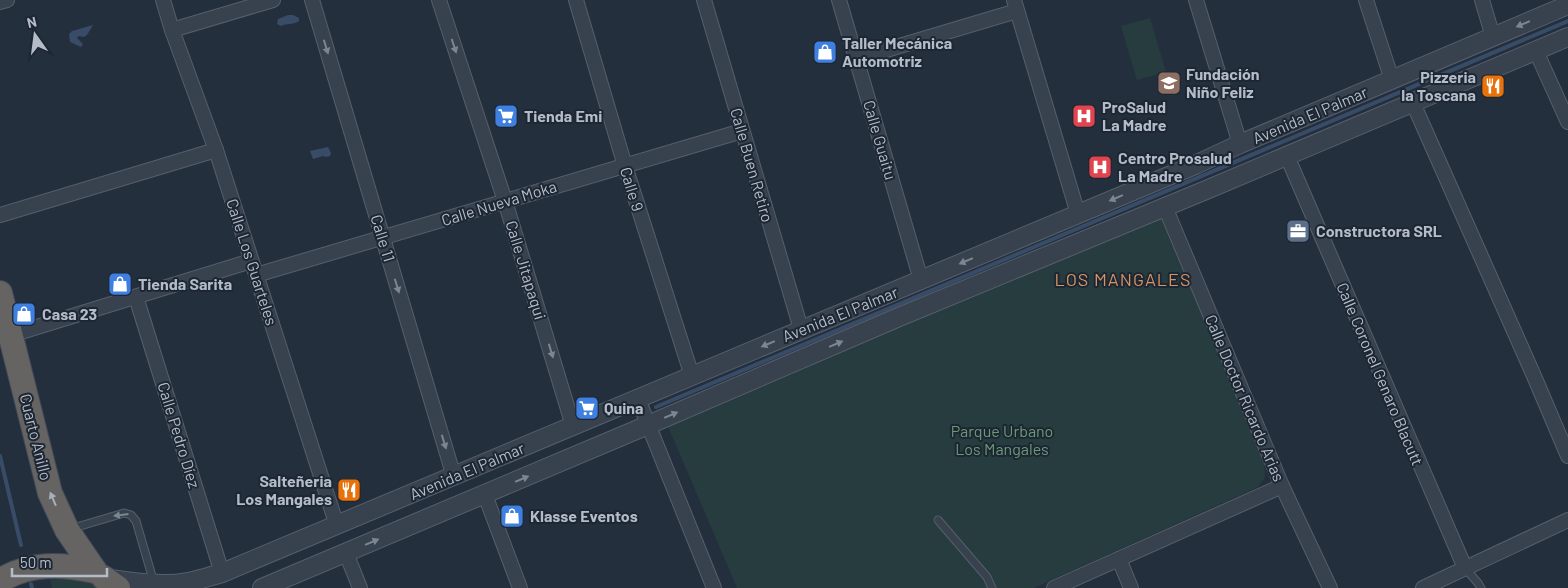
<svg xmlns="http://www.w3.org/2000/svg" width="1568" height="588" viewBox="0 0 1568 588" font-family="Barlow,sans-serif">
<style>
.green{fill:#263c3f}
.water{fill:#394c67}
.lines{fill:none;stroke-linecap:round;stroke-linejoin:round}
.stream{stroke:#394c67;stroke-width:4}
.service-casing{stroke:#565f6c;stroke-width:9}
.minor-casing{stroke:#565f6c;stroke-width:16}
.tertiary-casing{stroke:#565f6c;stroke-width:20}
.trunk-casing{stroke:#434c59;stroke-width:26}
.service{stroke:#38414e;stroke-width:7}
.minor{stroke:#38414e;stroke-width:14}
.tertiary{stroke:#38414e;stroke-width:18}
.trunk{stroke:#656462;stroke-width:24}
.oneway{fill:#7c8592}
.oneway2{fill:#a8afba}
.labels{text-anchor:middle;stroke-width:4;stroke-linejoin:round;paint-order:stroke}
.poi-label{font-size:16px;font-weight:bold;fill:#b4bcc9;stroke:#1d2633;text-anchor:start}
.street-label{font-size:16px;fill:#b4bcc9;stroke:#1d2633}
.park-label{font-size:16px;fill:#6b9a76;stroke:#1d2633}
.neighbourhood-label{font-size:18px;letter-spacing:1px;fill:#d59563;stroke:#1d2633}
</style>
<rect width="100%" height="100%" fill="#242f3e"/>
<g class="green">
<path d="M1150,18L1166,72L1137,80L1121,26Z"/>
<path d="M1160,214L1264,464L1265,477L1258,487L1034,588H737L667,424Z"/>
<path d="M49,576L90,581L103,588H52Z"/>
</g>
<g class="water">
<path d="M288,15H293L299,18V21C294,25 287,23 281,26L277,24L278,19Z"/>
<path d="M93,25L87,35L84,37L78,36L77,38L83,44L81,47L70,42L69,34L72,31Z"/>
<path d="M328,147L331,153L330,156L326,157L323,156L313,159L310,151Z"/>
</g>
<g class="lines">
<g class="stream">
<path d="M656,407L1568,21"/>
<path d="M0,456L21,545"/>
<path d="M31,584L32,588"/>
</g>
<g class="service-casing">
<g id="service">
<path d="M938,520L987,577L992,588"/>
<path d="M70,529L124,513L131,515L136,521L154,583"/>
<path d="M1465,568L1478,583L1481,588"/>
</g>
</g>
<g class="minor-casing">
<g id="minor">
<path d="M163,0L172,30L216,150L337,526"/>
<path d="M312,0L454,477"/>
<path d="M439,0L505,201L573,426"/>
<path d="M576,0L625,166L692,376"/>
<path d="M704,0L801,329"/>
<path d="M839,0L921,280"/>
<path d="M1014,0L1078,214"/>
<path d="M1196,0L1240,144"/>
<path d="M1366,0L1392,80"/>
<path d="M1482,0L1493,37"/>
<path d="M0,2L7,0"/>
<path d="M172,30L273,0"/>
<path d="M1536,51L1568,122"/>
<path d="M856,59L1017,11"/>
<path d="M1413,103L1534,376L1568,456"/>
<path d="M1287,156L1465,568"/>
<path d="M1165,207L1282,486L1330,588"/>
<path d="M0,215L216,150"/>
<path d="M256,275L742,131"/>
<path d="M136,297L222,573"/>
<path d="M11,335L251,261"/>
<path d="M638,399L714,588"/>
<path d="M485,495L520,588"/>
<path d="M346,553L360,588"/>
<path d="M1119,559L1131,588"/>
<path d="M1054,588L1282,486"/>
<path d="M1423,588L1568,520"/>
</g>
</g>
<g class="tertiary-casing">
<g id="tertiary">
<path d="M105,578C132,582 161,587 188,582C200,580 211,576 222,573L1195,165L1240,144L1568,5"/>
<path d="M262,588L648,425L899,317L1206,190L1568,37"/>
</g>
</g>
<g class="trunk-casing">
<g id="trunk">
<path d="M0,293L50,493L67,530L95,571"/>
<path d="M104,578L118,588"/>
<path d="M0,581C29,562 62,564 95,571"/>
</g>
</g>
<use href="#service" class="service"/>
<use href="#minor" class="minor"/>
<use href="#tertiary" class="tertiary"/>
<use href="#trunk" class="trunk"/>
</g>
<defs><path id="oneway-solid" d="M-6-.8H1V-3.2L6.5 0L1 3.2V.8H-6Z" transform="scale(1.25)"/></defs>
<g class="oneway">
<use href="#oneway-solid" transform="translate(1523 24) rotate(157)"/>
<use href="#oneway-solid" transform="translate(454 46) rotate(72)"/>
<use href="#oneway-solid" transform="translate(326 47) rotate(73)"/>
<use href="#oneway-solid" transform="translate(1116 198) rotate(157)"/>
<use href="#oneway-solid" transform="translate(966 261) rotate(157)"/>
<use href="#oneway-solid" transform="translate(397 286) rotate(73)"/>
<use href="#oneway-solid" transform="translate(768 344) rotate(157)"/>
<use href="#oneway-solid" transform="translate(836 344) rotate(-23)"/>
<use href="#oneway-solid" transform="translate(551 351) rotate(73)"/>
<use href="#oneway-solid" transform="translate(671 415) rotate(-23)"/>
<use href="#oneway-solid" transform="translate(444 442) rotate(73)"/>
<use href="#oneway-solid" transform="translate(522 479) rotate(-23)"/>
<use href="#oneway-solid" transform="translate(121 515) rotate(173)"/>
<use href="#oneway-solid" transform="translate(372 542) rotate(-23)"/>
</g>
<use class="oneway2" href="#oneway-solid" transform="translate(53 499) rotate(-113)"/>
<defs>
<g id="shop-square" transform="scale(1.25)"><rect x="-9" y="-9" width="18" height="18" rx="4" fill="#3f7fe0" stroke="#1d2633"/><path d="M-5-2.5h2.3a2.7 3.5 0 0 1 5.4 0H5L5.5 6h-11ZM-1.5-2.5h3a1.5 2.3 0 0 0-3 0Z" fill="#fff"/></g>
<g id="school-square" transform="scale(1.25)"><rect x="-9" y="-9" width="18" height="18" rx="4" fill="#8d6e63" stroke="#1d2633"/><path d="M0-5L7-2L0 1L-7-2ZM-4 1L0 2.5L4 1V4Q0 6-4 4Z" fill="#fff"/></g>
<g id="restaurant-square" transform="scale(1.25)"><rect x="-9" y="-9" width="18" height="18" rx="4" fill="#e8710a" stroke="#1d2633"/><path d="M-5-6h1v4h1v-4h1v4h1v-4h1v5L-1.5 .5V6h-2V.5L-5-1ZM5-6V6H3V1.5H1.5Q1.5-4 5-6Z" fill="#fff"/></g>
<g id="supermarket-square" transform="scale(1.25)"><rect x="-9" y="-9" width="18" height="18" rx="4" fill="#3f7fe0" stroke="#1d2633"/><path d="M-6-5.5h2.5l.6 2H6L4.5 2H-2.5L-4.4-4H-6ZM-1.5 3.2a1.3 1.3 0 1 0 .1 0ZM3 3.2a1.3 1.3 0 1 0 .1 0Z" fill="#fff"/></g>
<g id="hospital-square" transform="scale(1.25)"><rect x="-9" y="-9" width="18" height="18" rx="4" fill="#e0444e" stroke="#1d2633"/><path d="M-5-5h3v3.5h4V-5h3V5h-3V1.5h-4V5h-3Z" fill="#fff"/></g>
<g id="office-square" transform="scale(1.25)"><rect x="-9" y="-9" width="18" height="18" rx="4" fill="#5c6f8a" stroke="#1d2633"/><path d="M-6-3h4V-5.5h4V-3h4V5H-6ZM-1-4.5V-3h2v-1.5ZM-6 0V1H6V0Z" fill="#fff"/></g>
</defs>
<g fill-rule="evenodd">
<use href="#shop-square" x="825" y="52"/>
<use href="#school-square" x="1169" y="83"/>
<use href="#restaurant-square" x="1493" y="86"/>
<use href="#supermarket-square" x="506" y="116"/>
<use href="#hospital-square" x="1084" y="116"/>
<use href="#hospital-square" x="1100" y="167"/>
<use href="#office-square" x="1298" y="231"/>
<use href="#shop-square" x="120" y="284"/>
<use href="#shop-square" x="24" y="314"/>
<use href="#supermarket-square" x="587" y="408"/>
<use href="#restaurant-square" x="349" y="490"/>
<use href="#shop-square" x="512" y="516"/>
</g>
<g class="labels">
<g class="poi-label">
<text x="842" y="49">Taller Mecánica<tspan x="842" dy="18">Automotriz</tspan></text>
<text x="1186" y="80">Fundación<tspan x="1186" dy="18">Niño Feliz</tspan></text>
<text x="1476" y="83" text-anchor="end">Pizzeria<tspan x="1476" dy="18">la Toscana</tspan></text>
<text x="1102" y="113">ProSalud<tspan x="1102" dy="18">La Madre</tspan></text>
<text x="524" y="122">Tienda Emi</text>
<text x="1118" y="164">Centro Prosalud<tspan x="1118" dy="18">La Madre</tspan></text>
<text x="1316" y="237">Constructora SRL</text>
<text x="138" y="290">Tienda Sarita</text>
<text x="42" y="320">Casa 23</text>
<text x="604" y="414">Quina</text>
<text x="332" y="487" text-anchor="end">Salteñeria<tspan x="332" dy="18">Los Mangales</tspan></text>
<text x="530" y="522">Klasse Eventos</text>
</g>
<g class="street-label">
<text transform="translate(1310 115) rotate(-23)" y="6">Avenida El Palmar</text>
<text transform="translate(880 140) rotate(74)" y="6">Calle Guaitu</text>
<text transform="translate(752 165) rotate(74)" y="6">Calle Buen Retiro</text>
<text transform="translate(632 189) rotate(73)" y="6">Calle 9</text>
<text transform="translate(499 203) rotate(-17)" y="6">Calle Nueva Moka</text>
<text transform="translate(383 238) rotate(73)" y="6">Calle 11</text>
<text transform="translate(252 262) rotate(72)" y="6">Calle Los Guarteles</text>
<text transform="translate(526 270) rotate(73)" y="6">Calle Jitapaqui</text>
<text transform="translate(840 314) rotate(-22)" y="6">Avenida El Palmar</text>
<text transform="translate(1380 374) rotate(67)" y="6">Calle Coronel Genaro Blacutt</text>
<text transform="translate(1245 398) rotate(67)" y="6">Calle Doctor Ricardo Arias</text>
<text transform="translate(179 435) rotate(73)" y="6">Calle Pedro Díez</text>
<text transform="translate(36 437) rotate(76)" y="6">Cuarto Anillo</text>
<text transform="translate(467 471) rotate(-23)" y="6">Avenida El Palmar</text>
</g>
<g class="park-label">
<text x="1002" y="437">Parque Urbano<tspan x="1002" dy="18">Los Mangales</tspan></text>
</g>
<g class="neighbourhood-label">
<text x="1123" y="286">LOS MANGALES</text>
</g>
</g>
<g transform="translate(35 35) rotate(346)" stroke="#1d2633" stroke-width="4" paint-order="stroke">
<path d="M0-4L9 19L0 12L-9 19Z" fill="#b4bcc9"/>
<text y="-8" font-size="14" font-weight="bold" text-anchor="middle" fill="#b4bcc9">N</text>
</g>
<path d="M12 568v8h95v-8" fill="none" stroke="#b4bcc9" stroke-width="2.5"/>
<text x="20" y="568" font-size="15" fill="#b4bcc9" stroke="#1d2633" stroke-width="4" paint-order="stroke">50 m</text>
</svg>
